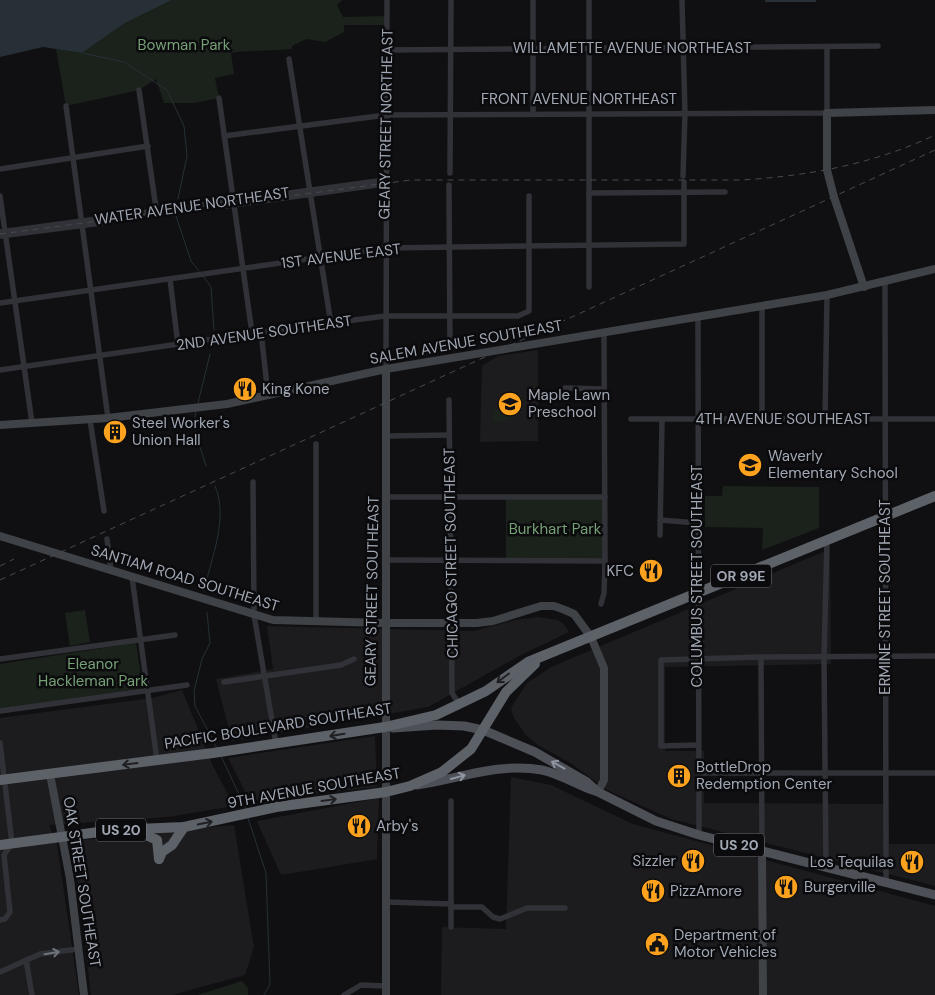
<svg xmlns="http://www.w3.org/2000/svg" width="935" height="995" viewBox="0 0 935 995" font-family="'DM Sans',sans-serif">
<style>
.built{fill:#1c1c1f}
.green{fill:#1a221b}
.water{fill:#263036}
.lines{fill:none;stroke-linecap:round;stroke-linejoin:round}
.stream{stroke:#263036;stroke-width:1}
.street{stroke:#313237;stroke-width:5.5}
.secondary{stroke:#3f4247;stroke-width:8}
.primary{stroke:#4d5056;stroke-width:9}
.highway{stroke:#5d6168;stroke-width:10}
.rail{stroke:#46494e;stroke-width:1;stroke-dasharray:6 5;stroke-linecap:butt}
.oneway{stroke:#202024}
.oneway2{stroke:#9096a1}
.oneway3{stroke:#6f737c}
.labels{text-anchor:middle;stroke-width:5;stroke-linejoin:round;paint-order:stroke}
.shield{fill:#0b0b0d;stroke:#747982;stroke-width:1}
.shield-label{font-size:14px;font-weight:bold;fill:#a1a8b4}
.park-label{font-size:15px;fill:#76a076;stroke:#0b0b0d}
.street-label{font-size:15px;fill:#a1a8b4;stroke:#0b0b0d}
.poi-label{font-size:15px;fill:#a1a8b4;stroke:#0b0b0d;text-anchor:start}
</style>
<rect width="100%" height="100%" fill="#101012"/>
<g class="built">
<path d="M538,350V441L480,442L482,366L498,356Z"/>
<path d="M830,549L831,664L665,667V751H704V803L888,804L889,844H935V886L671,819L607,790L572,764L538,745L525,734L513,716L511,708L527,683L551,667Z"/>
<path d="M538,617L557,620L564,624L569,632L519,656L428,707L232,741L216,679L273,669L267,626L474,631L515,620Z"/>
<path d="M182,690L213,766L234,806L168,817L49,825L57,844L79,995H0V718L152,698Z"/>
<path d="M375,736L377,787L250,801L228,758Z"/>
<path d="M511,777L551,785L633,824L935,906V995H441L442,927L506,929Z"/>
<path d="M379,798L377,859L281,875L257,821Z"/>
<path d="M234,825L254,947L245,975L172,995H91L73,841Z"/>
</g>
<g class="green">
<path d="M172,0H342L337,5L343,17L387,16V25H344V32L325,42L306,39L292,46V49C271,51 252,50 231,53L234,74L215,78L219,98L195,103H164L156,79L139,90L66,106L56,49L82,53L125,23Z"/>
<path d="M507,404L515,407L513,418L500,422L493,421L494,410H502Z"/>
<path d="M723,486L819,487V528L762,550L763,528L705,527V496H722Z"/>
<path d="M506,496L605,497V561H506Z"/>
<path d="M85,610L90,642L70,646L65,613Z"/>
<path d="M136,643L143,688L0,709V664Z"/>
<path d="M242,981L248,988V995H198Z"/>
</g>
<g class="water">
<path d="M0,0H172L125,23L82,53L43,47L0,57Z"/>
<rect x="765" y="0" width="51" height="2"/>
</g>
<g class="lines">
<g class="stream">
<path d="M82,53L124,62L167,90L184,126L187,156L178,199"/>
<path d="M176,216L191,261L199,271"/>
<path d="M203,276L211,287L214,330"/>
<path d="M198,403L210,354"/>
<path d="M196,412L193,424L206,466"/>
<path d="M204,591C211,558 229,518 215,486"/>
<path d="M207,612L210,643L202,659L194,691L195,706L217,748"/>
<path d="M221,756L246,809"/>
<path d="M248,818L266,873L270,984L264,995"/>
</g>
<g class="street">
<path d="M533,0V112"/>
<path d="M589,0V287"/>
<path d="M682,0L685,113L683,176"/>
<path d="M387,50L878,46"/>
<path d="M289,59L331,324"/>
<path d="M139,90L157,215"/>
<path d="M219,98L252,333"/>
<path d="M66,106L108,418"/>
<path d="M224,136L386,115L827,113V47"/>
<path d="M0,169L148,146"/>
<path d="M450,173L451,0"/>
<path d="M449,185L450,349"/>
<path d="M589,193L725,192"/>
<path d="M0,196L32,423"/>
<path d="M226,206L384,184"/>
<path d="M0,232L385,180"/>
<path d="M0,236L102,223"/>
<path d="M170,279L178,345"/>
<path d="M885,282L886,882"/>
<path d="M0,303L385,248L684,244V182"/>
<path d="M698,317L699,835"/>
<path d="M261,332L268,395"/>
<path d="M386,369L387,0"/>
<path d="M0,370L261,332L385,316H518L529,311V196"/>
<path d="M565,388L603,389"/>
<path d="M449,400L452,693L459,704"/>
<path d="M631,419H935"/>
<path d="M762,419V307"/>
<path d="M825,419L827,295"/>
<path d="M90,420L104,511"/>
<path d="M386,436L449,435"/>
<path d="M253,482L254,615L276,744"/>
<path d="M387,497H605"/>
<path d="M660,520L697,523"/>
<path d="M660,535L662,420"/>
<path d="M107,539L111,571"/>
<path d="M386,560L605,561"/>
<path d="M132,577L157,760"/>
<path d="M601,604L604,593L605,561L604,333"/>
<path d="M316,622V444"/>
<path d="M761,657L762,851"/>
<path d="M0,659L175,635"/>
<path d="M224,682L341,665L354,659"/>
<path d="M0,711L187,685"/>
<path d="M0,743L12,843L4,855L10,912L5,919L0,920"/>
<path d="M697,745L661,746V660L761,657L935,656"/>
<path d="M699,773H935"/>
<path d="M826,867L824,658L827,540"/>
<path d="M385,902L451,904"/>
<path d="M451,907H482L493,917L500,919L527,908H565"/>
<path d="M451,927V801"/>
<path d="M26,960L32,995"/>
<path d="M0,972L40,954L78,949"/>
<path d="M344,995L361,985L385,986"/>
</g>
<g class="secondary">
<path d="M864,287L834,197L827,170V113L935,110"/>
<path d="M0,425L108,418L227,404L386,369L827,295L935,269"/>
<path d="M0,536L273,620L384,623H477L493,621L541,606H554L565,610L574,614L591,637L604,668V780L598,792"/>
<path d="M50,774L70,879L84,995"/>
<path d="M762,851L763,995"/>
<path d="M386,995V369"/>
</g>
<g class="primary">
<path d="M393,728L437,725L464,726L483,730L535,752L587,782L598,792L656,821L699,835L935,895"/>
<path d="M417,785C458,779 499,762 542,770C561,774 577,785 595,791"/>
</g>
<g class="highway">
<path d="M0,780L213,753L385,727L436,715L459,704L486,691L528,662L935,496"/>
<path d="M137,831L157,840L159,859"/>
<path d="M0,845L114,830L184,827L276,807L386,792L410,786L442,772L471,749L506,692L535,664"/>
<path d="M159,859L162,852L172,845L184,827"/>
</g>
<g class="rail">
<path d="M0,234L411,180H741C808,176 874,164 935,135"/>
<path d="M0,566L14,559"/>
<path d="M0,580L935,150"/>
</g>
</g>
<defs><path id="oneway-shaft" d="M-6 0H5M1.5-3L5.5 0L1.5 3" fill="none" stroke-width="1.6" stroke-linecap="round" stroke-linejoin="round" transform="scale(1.25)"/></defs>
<g class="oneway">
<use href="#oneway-shaft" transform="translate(503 678) rotate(143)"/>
<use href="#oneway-shaft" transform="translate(337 735) rotate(171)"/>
<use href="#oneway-shaft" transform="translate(130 764) rotate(173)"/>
<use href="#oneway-shaft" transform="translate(329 800) rotate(-8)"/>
<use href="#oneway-shaft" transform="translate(205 823) rotate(-11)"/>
</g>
<g class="oneway2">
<use href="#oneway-shaft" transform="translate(558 765) rotate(-151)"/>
<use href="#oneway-shaft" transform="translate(458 777) rotate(-15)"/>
</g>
<use class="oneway3" href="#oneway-shaft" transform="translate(52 953) rotate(-9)"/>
<defs>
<g id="restaurant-disc" transform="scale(1.25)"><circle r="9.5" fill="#fca21e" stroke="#0b0b0d"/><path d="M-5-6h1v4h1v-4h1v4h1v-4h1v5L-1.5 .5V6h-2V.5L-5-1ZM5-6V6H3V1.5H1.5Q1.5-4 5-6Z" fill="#111"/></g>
<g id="school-disc" transform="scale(1.25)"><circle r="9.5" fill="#fca21e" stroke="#0b0b0d"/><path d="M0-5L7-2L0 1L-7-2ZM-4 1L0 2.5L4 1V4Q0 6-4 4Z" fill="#111"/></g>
<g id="building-disc" transform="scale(1.25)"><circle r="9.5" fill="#fca21e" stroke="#0b0b0d"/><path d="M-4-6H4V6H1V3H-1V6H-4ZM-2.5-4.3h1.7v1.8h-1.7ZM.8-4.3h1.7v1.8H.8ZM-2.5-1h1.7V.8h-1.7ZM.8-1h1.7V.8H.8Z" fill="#111"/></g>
<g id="civic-disc" transform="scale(1.25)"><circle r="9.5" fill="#fca21e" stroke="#0b0b0d"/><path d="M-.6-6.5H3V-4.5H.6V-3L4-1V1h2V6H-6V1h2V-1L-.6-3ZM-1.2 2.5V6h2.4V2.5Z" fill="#111"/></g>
</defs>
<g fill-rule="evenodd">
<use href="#restaurant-disc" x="245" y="389"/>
<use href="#school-disc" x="510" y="404"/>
<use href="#building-disc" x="115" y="432"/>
<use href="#school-disc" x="750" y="465"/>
<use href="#restaurant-disc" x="651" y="571"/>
<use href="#building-disc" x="679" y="776"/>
<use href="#restaurant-disc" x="359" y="826"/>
<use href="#restaurant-disc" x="693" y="861"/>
<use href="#restaurant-disc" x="912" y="862"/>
<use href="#restaurant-disc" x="786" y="887"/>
<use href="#restaurant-disc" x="653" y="891"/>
<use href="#civic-disc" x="657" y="944"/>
</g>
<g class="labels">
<g class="shield">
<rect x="711" y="564.5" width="60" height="23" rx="4"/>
<rect x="96" y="818.5" width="50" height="23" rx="4"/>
<rect x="714" y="833.5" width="50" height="23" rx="4"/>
</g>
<g class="shield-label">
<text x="741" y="581">OR 99E</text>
<text x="121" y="835">US 20</text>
<text x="739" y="850">US 20</text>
</g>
<g class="park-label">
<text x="184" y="50">Bowman Park</text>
<text x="555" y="534">Burkhart Park</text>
<text x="93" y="669">Eleanor<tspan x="93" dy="17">Hackleman Park</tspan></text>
</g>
<g class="street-label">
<text x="632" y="53">WILLAMETTE AVENUE NORTHEAST</text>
<text x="579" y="104">FRONT AVENUE NORTHEAST</text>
<text transform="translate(386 124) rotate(-89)" y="5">GEARY STREET NORTHEAST</text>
<text transform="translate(192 206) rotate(-8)" y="5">WATER AVENUE NORTHEAST</text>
<text transform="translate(341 256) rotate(-7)" y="5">1ST AVENUE EAST</text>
<text transform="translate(264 333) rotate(-8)" y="5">2ND AVENUE SOUTHEAST</text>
<text transform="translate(466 342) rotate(-10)" y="5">SALEM AVENUE SOUTHEAST</text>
<text x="783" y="424">4TH AVENUE SOUTHEAST</text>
<text transform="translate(451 553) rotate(-91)" y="5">CHICAGO STREET SOUTHEAST</text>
<text transform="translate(697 576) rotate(-90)" y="5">COLUMBUS STREET SOUTHEAST</text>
<text transform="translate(185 578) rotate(17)" y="5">SANTIAM ROAD SOUTHEAST</text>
<text transform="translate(372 591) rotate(-89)" y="5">GEARY STREET SOUTHEAST</text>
<text transform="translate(885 597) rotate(-90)" y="5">ERMINE STREET SOUTHEAST</text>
<text transform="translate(278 726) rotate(-9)" y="5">PACIFIC BOULEVARD SOUTHEAST</text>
<text transform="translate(314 788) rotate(-10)" y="5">9TH AVENUE SOUTHEAST</text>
<text transform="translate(82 882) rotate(81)" y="5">OAK STREET SOUTHEAST</text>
</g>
<g class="poi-label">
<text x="262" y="394">King Kone</text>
<text x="528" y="400">Maple Lawn<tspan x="528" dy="17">Preschool</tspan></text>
<text x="132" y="428">Steel Worker's<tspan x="132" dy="17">Union Hall</tspan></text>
<text x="768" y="461">Waverly<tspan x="768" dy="17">Elementary School</tspan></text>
<text x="634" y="576" text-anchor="end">KFC</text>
<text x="696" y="772">BottleDrop<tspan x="696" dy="17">Redemption Center</tspan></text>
<text x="376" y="831">Arby's</text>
<text x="676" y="866" text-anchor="end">Sizzler</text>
<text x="894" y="867" text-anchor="end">Los Tequilas</text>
<text x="804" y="892">Burgerville</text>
<text x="670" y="896">PizzAmore</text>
<text x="674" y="940">Department of<tspan x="674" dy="17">Motor Vehicles</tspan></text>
</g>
</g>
</svg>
